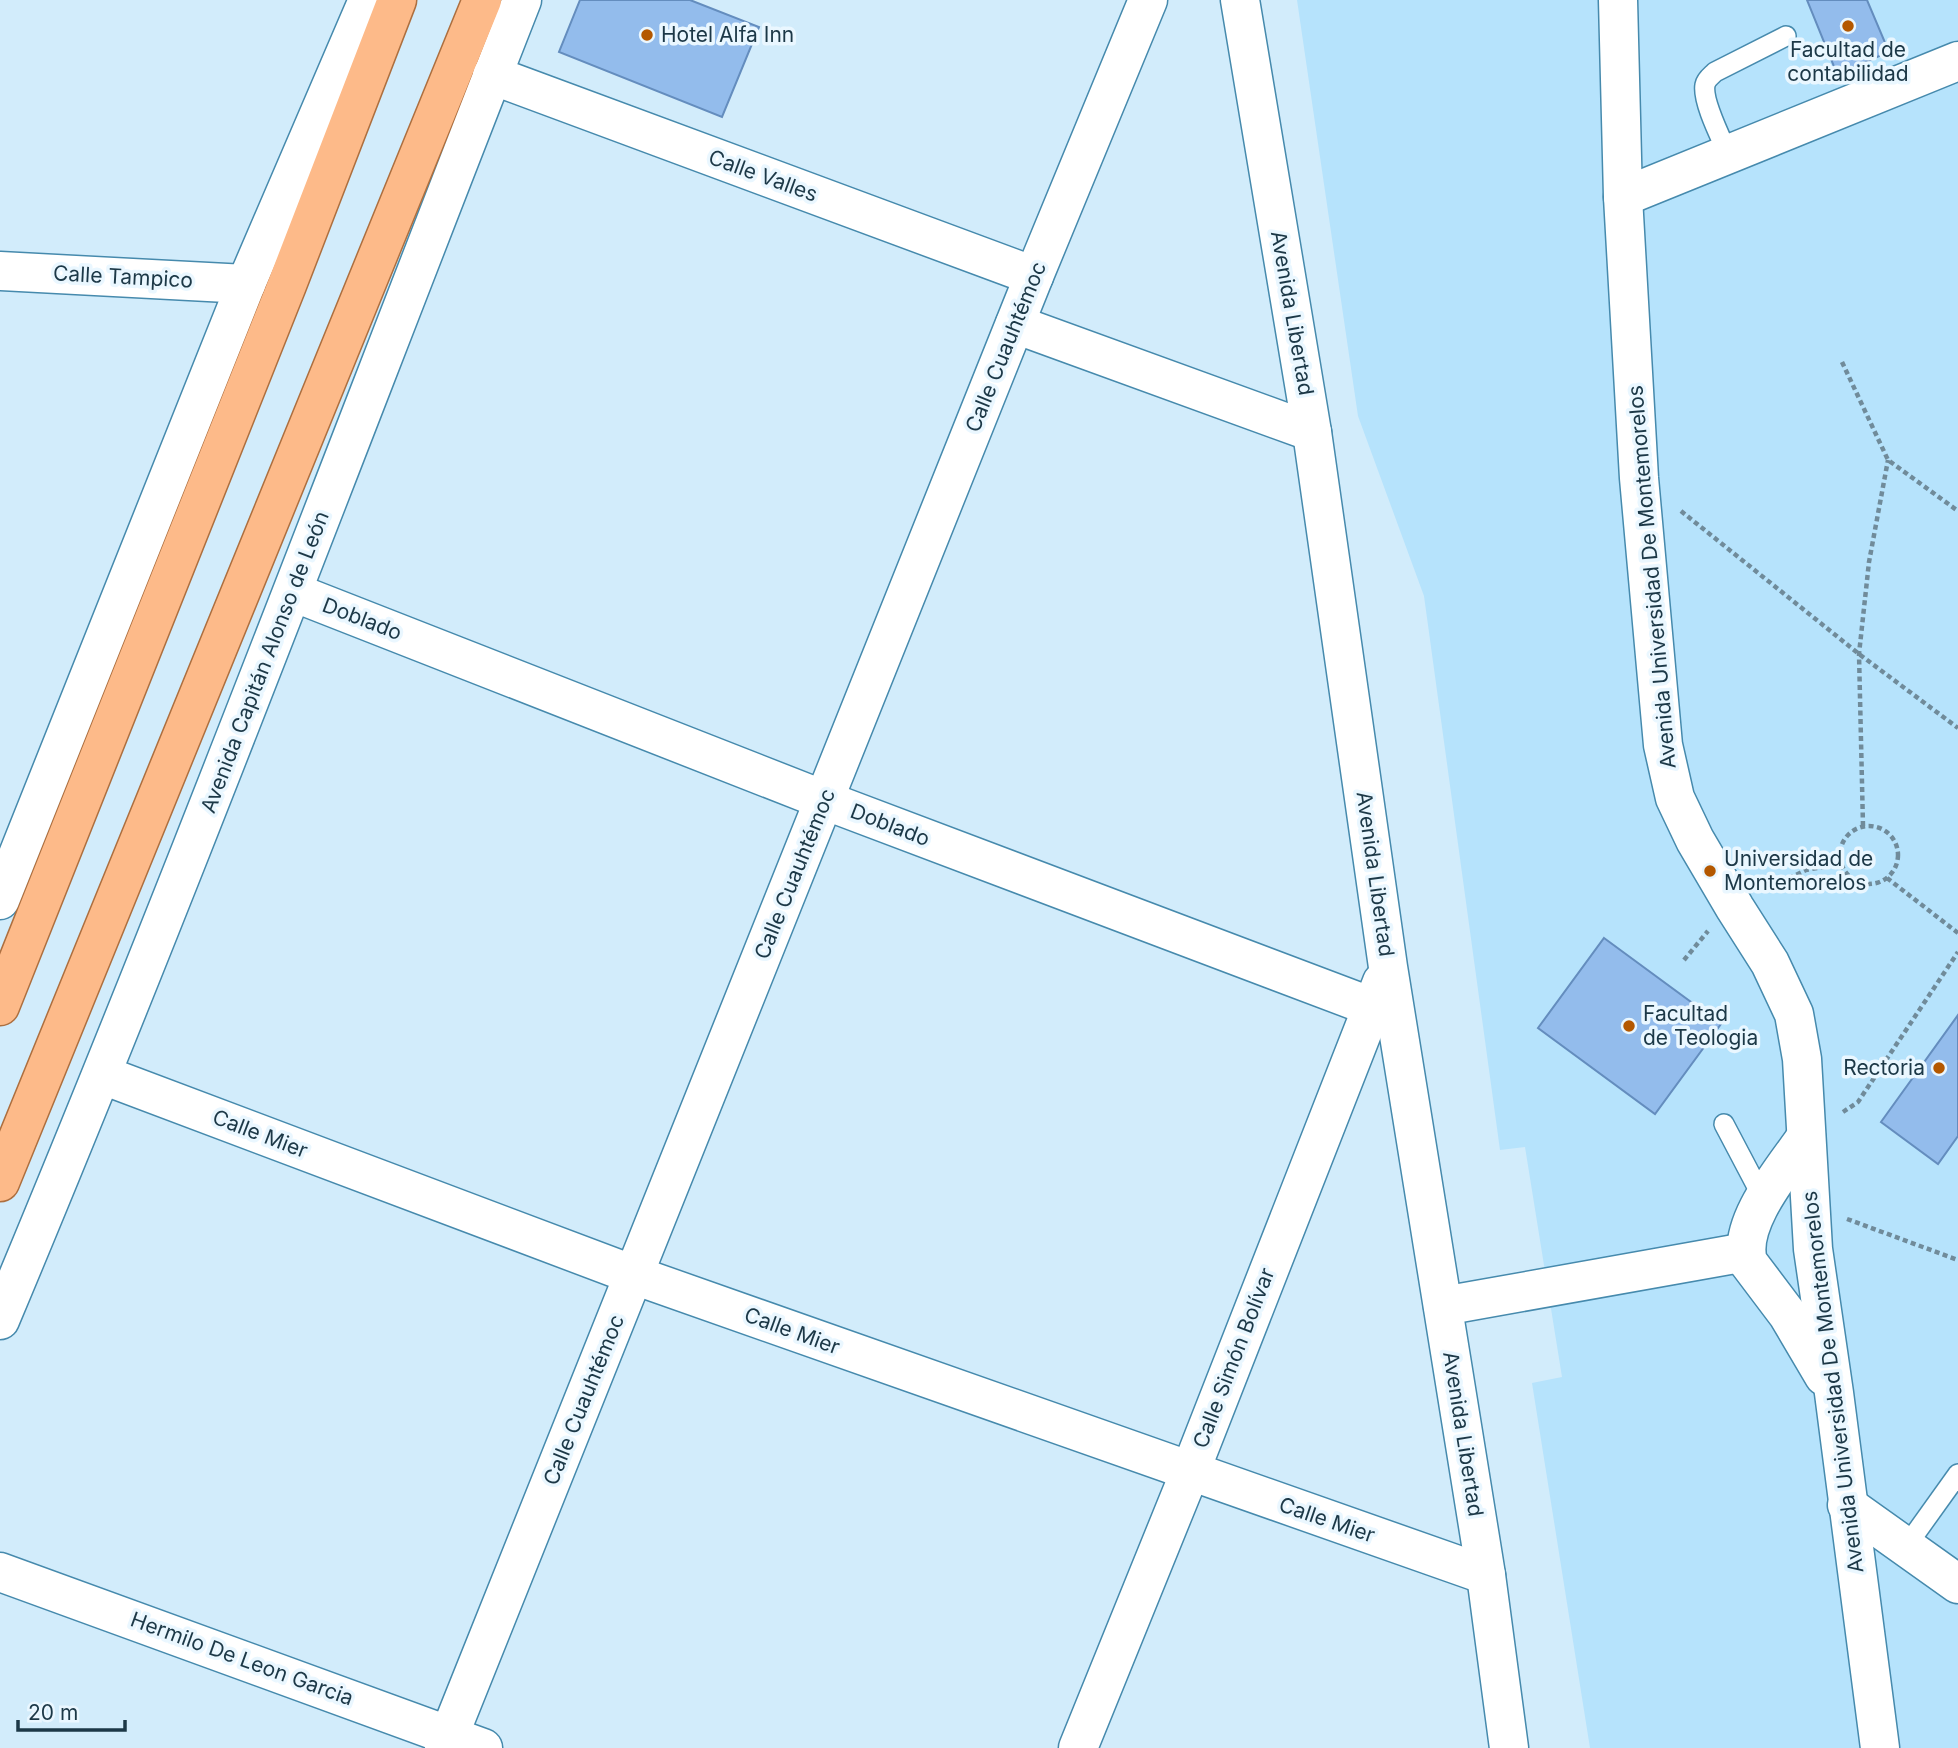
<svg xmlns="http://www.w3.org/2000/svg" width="1958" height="1748" viewBox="0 0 1958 1748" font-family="Inter,sans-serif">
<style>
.built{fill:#b6e3fc}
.building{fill:#93bcec;stroke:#648dbe;stroke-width:2}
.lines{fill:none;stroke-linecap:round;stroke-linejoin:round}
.lane-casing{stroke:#468aad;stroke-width:22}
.street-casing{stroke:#468aad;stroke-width:41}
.secondary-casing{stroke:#468aad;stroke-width:41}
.primary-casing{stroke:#ad6f3f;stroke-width:41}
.path{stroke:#708b9a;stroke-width:4.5;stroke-dasharray:5 3.5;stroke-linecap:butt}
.lane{stroke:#fff;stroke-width:19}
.street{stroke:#fff;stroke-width:38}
.secondary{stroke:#fff;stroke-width:38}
.primary{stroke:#fdba89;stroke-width:38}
.poi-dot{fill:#b45800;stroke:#eaf7ff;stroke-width:2.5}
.labels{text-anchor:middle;stroke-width:7;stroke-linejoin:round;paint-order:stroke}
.poi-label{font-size:21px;fill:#1c3847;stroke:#eaf7ff;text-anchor:start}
.street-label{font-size:21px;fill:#1c3847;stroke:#eaf7ff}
</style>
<rect width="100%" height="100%" fill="#d2ecfb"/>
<path class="built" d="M1297,0H1958V1748H1590L1532,1383L1562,1377L1525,1147L1500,1150L1424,596L1358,416Z"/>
<g class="building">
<path d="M580,0H690L759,27L722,117L559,52Z"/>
<path d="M1807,0H1867L1889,52L1837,74Z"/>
<path d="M1604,938L1721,1024L1655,1114L1538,1028Z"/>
<path d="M1958,1015V1136L1938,1164L1881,1122Z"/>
</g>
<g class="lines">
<g class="lane-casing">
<g id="lane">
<path d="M1728,154C1721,138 1702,101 1705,85C1706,79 1711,76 1715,72L1786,36"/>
<path d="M1724,1124L1764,1200"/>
<path d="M1905,1548L1958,1474"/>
</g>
</g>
<g class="street-casing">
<g id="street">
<path d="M1618,0L1623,197L1639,478L1663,745L1675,798L1695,840L1735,908L1770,963L1794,1014L1802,1059L1813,1249L1834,1393L1880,1748"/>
<path d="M492,75L1034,276"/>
<path d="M1623,197L1958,61"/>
<path d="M0,271L246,284"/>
<path d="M1015,324L1312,432"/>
<path d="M293,592L824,800L1372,1007"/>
<path d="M0,900L246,284L368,0"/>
<path d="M103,1075L634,1275L1486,1575"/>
<path d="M1806,1137C1785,1168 1737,1222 1748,1262L1788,1315L1824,1376"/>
<path d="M1443,1306L1746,1252"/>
<path d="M0,1320C183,884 349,441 522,0"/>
<path d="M1847,1505L1958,1584"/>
<path d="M0,1572L483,1748"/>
<path d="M444,1748L1034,276L1148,0"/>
<path d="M1078,1748L1190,1472L1382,982"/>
</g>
</g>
<g class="secondary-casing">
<path id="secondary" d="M1240,0L1312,432L1388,967L1486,1575L1509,1748"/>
</g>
<g class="primary-casing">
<g id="primary">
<path d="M0,1006L287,285L397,0"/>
<path d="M0,1182L482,0"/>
</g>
</g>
<g class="path">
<path d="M1842,362L1888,460L1958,511"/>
<path d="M1681,511L1859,654L1958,728"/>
<circle cx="1869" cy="855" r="29"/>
<path d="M1863,826L1859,654L1869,562L1888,460"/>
<path d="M1887,878L1958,933"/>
<path d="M1766,890L1806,870L1840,864"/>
<path d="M1684,960L1708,931"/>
<path d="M1843,1112L1858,1102L1958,952"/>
<path d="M1847,1219L1958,1260"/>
</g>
<use href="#lane" class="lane"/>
<use href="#street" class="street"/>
<use href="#secondary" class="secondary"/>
<use href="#primary" class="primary"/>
</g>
<g class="poi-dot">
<circle cx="1848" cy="26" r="7"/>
<circle cx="647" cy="35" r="7"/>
<circle cx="1710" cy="871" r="7"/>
<circle cx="1629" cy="1026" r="7"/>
<circle cx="1939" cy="1068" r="7"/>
</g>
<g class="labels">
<g class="poi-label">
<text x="661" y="42">Hotel Alfa Inn</text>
<text x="1848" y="57" text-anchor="middle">Facultad de<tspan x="1848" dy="24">contabilidad</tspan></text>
<text x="1724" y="866">Universidad de<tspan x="1724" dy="24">Montemorelos</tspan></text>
<text x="1643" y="1021">Facultad<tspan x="1643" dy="24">de Teologia</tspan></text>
<text x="1925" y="1075" text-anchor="end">Rectoria</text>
</g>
<g class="street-label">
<text transform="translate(763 176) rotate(20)" y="7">Calle Valles</text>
<text transform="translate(123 277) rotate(3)" y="7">Calle Tampico</text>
<text transform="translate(1292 313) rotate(80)" y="7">Avenida Libertad</text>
<text transform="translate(1006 347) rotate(-68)" y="7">Calle Cuauhtémoc</text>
<text transform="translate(1652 577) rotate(-95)" y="7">Avenida Universidad De Montemorelos</text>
<text transform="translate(362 619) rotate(21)" y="7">Doblado</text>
<text transform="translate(265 662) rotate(-69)" y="7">Avenida Capitán Alonso de León</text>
<text transform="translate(890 825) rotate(21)" y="7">Doblado</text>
<text transform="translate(795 874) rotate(-68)" y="7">Calle Cuauhtémoc</text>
<text transform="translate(1375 874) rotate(82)" y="7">Avenida Libertad</text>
<text transform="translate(260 1134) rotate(21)" y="7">Calle Mier</text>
<text transform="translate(792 1331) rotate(20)" y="7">Calle Mier</text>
<text transform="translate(1234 1358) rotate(-69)" y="7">Calle Simón Bolívar</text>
<text transform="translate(1833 1382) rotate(-97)" y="7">Avenida Universidad De Montemorelos</text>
<text transform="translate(584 1400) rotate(-68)" y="7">Calle Cuauhtémoc</text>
<text transform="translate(1463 1434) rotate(81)" y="7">Avenida Libertad</text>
<text transform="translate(1327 1520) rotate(19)" y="7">Calle Mier</text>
<text transform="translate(242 1659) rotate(20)" y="7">Hermilo De Leon Garcia</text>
</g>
</g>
<path d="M18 1720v10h107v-10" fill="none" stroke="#1c3847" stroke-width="3.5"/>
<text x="28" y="1720" font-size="21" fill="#1c3847" stroke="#eaf7ff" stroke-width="5" paint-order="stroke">20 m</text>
</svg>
